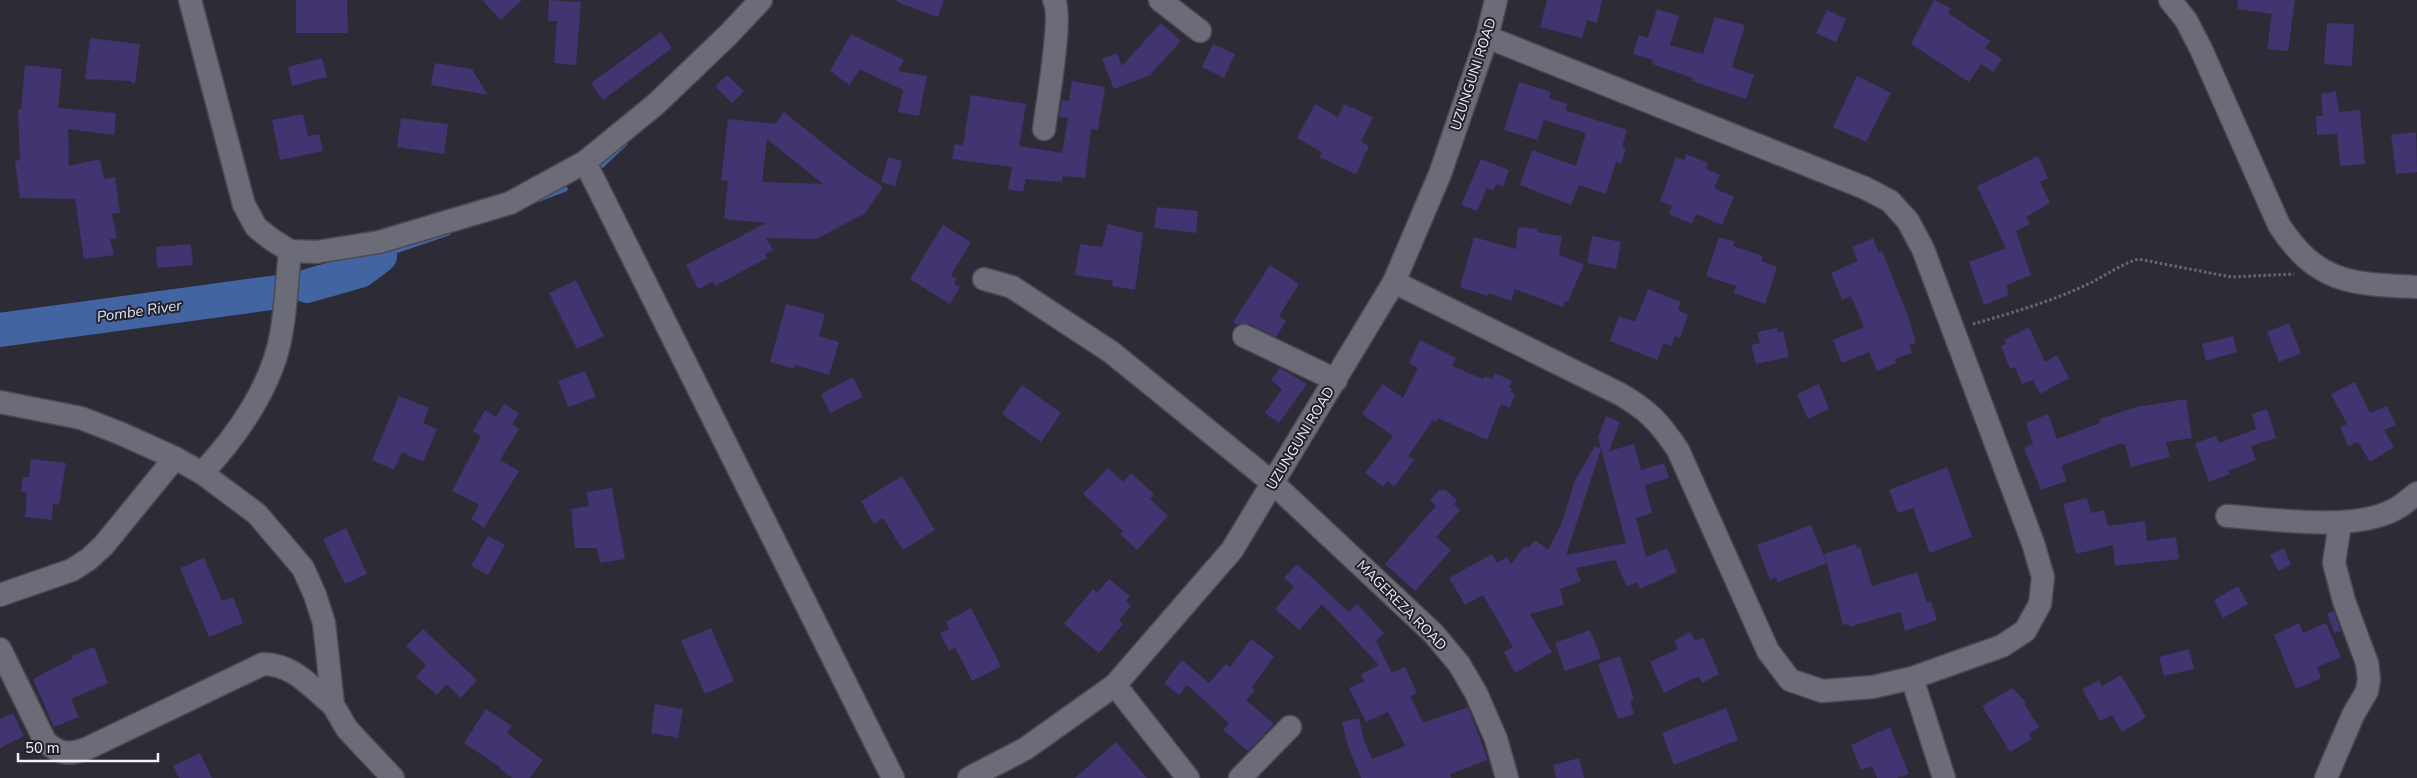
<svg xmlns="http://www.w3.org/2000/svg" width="2417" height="778" viewBox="0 0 2417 778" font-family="'Nunito Sans',sans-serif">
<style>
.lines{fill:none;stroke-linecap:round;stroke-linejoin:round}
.stream{stroke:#4265a1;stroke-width:5.5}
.river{stroke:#4265a1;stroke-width:34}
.building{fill:#423371;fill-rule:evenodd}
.minor-casing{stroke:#4a4953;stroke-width:25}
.path{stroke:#6a6873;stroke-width:3;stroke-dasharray:2.5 2.5;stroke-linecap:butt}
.minor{stroke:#6c6b78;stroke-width:22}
.labels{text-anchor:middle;stroke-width:4;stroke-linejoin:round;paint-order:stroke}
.street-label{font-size:14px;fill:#f3f2fa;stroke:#23212c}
.water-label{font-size:15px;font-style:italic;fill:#d9e3f5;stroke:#23212c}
</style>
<rect width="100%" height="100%" fill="#2d2b36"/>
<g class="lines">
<g class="stream">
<path d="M602,165L625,143"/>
<path d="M539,199L565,189"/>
<path d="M380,256L448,233"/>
</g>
<g class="river">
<path d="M307,286L360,271L380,256"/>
<path d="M0,330L278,292"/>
</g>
</g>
<g class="building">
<path d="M296,0H347L348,33H296Z"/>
<path d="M482,0H522L501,20Z"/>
<path d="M549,0L581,2L576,65L554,63L557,21H548Z"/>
<path d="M897,0H944L938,17L897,2Z"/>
<path d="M1547,0H1602L1597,23L1587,20L1582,38L1540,27Z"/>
<path d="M1934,0L1951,8L1948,13L1990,41L1985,48L2002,59L1993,72L1981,64L1969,82L1911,44Z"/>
<path d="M2238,0H2295L2288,51L2267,49L2272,14L2237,9Z"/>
<path d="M1657,9L1679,16L1670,45L1703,54L1715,17L1745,25L1732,67L1754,75L1746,99L1692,81L1693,78L1652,64L1653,60L1633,54L1639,35L1648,38Z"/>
<path d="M1827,10L1846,19L1836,42L1816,33Z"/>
<path d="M1161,23L1181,41L1150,75L1114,89L1102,59L1117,53L1122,66Z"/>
<path d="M2327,23L2354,24L2352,66L2324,64Z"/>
<path d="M661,32L672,48L603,100L591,83Z"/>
<path d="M851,34L904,60L898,71L927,76L919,116L898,112L903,90L860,69L849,85L830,71Z"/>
<path d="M90,38L140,44L135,84L130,81L85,79Z"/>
<path d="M1213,44L1235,54L1224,78L1202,67Z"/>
<path d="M322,58L327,77L292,86L288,67Z"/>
<path d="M435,63L472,69L488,95L431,85Z"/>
<path d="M25,65L62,69L58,108L116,113L114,135L68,129L69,166L100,159L104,179L115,177L120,213L112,214L117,238L110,239L114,255L84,259L75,199L20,198L15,161L20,160L18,109H21Z"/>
<path d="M727,75L744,91L732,103L715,86Z"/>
<path d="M1857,76L1891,93L1866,142L1833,127Z"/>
<path d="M1072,81L1105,87L1098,130L1091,129L1085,178L1063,176L1062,182L1026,179L1023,192L1008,189L1012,167L952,159L955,144L963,146L971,95L1026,104L1019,146L1062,153L1068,118L1059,117L1062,100L1069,101Z"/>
<path d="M1519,82L1551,92L1549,98L1567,104L1565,110L1627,130L1622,147L1626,149L1621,164L1616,162L1606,194L1579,185L1571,205L1520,185L1532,150L1576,166L1586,133L1544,120L1537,140L1504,130Z"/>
<path d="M2336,91L2339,112L2360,110L2365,164L2340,166L2337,134L2317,135L2316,116H2323L2321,94Z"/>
<path d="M1315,104L1338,117L1344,104L1373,117L1361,142L1369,146L1356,174L1319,157L1322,152L1297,138Z"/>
<path d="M784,112L853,167L883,187L864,214L816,239L766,238L773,250L765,254L767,258L715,286L713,282L698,289L686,265L766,223L724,219L728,181L721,180L728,119L775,124ZM767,139L823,184L762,182Z"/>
<path d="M303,114L308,136L319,134L323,151L280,160L272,120Z"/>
<path d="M401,118L448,124L444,154L397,147Z"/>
<path d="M2416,132L2417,172L2396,174L2391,135Z"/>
<path d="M1686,154L1708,163L1706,169L1720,175L1714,188L1734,197L1722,225L1696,214L1692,224L1669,214L1672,206L1660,201L1676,157L1684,160Z"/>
<path d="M2038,156L2048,178L2040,182L2050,203L2026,217L2030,224L2016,231L2031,275L2006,285L2009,295L1984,305L1969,262L2006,248L1977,186Z"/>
<path d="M888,157L902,161L895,186L881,182Z"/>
<path d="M1481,159L1509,170L1503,187L1496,184L1493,191L1487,188L1477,211L1461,205Z"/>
<path d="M1157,207L1198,211L1196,233L1154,228Z"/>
<path d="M1108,224L1143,233L1135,290L1112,286L1113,281L1075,275L1080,244L1102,247Z"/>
<path d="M943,225L971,242L951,275L957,279L954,284L960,287L950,304L910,279Z"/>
<path d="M1518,227L1538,229L1537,232L1562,236L1559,255L1584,264L1568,302L1565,301L1563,307L1515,289L1511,301L1489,293L1488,296L1460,287L1474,237L1516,249Z"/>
<path d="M1592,236L1621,242L1616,269L1587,263Z"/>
<path d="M1719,237L1735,242L1733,246L1763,256L1761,261L1777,267L1765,304L1734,293L1736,286L1706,276Z"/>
<path d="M1873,238L1879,253L1882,251L1908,316L1916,343L1909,345L1912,353L1895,359L1896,363L1877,371L1869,352L1842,363L1833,340L1864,327L1851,296L1842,300L1831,273L1858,261L1852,247Z"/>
<path d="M191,244L193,265L157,268L156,247Z"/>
<path d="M1270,265L1299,284L1279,316L1286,321L1276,337L1250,324L1238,325L1233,322Z"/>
<path d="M576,280L604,336L577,349L549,293Z"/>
<path d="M1648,289L1681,302L1678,310L1688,315L1680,338L1675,336L1671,346L1664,343L1657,360L1610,341L1619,316L1635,322Z"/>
<path d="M786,304L825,314L819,336L839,342L829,375L795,365L794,369L770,362Z"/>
<path d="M2289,323L2301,353L2279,362L2267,332Z"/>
<path d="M2029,327L2045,362L2057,355L2069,378L2040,394L2033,380L2022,384L2015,367L2010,369L2001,346L2006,344L2004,340Z"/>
<path d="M1777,328L1778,332L1783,331L1789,357L1756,364L1751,345L1760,343L1757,332Z"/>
<path d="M2233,336L2237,352L2206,361L2202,344Z"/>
<path d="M1420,340L1456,358L1452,366L1483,379L1484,376L1492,379L1495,373L1512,381L1509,387L1512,388L1510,392L1515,394L1510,408L1501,404L1487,440L1438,418L1436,422L1433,420L1408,456L1414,460L1394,487L1387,481L1383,487L1365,473L1393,436L1362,414L1383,384L1403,398L1418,368L1409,363Z"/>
<path d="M1280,368L1307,384L1279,423L1265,413L1282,389L1271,380Z"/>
<path d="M585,371L596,397L568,407L558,381Z"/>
<path d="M853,377L863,397L830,413L821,394Z"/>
<path d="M2355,382L2370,413L2387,406L2396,425L2384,430L2394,447L2370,462L2358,442L2348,446L2340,427L2347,424L2331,394Z"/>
<path d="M1819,384L1829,409L1808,419L1797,394Z"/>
<path d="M1022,385L1061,413L1041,442L1002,414Z"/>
<path d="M399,396L429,408L423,423L437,429L423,462L402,452L394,470L372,460Z"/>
<path d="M2186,399L2192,438L2166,442L2170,457L2131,467L2125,444L2122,445L2121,443L2061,466L2067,481L2041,490L2024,448L2033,444L2026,423L2048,414L2057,439L2100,423L2099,419L2143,405L2144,406Z"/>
<path d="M504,404L519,413L512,424L519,429L500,460L519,471L484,528L471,519L479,505L452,491L481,436L473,431L485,410L496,417Z"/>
<path d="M2267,409L2276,438L2251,446L2256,460L2228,471L2230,474L2209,482L2195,443L2216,436L2219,443L2256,429L2252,414Z"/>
<path d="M1606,416L1620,422L1609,451L1634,444L1641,470L1664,463L1669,478L1645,485L1652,513L1636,518L1646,557L1667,548L1677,572L1640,589L1637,582L1627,587L1615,560L1576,568L1581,581L1560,589L1564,605L1530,614L1552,652L1515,673L1504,652L1513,647L1483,595L1465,605L1449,578L1492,554L1497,563L1507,557L1511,564L1525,546L1528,548L1535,540L1548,550L1561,525L1575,480L1595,446L1601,449L1566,555L1626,543L1598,437Z"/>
<path d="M31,459L66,463L59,505L53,504L52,520L25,517L27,493L21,492L23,477H29Z"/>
<path d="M1947,467L1972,537L1930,553L1913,508L1898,513L1889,490Z"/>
<path d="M1108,468L1123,482L1131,473L1154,494L1150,499L1168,516L1137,550L1120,534L1123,531L1083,494Z"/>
<path d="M902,476L935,530L903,550L883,518L874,524L861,501Z"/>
<path d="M612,488L625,559L600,563L597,548H575L571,509L589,506L587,492Z"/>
<path d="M1440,489L1442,491L1444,489L1457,500L1454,504L1460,510L1436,537L1451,550L1415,591L1385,564L1436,506L1430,501Z"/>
<path d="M2087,498L2091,513L2104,510L2108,526L2145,521L2147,541L2176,537L2179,559L2115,566L2113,545L2076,554L2063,504Z"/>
<path d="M1811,525L1827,563L1824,554L1856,544L1857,548L1860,547L1872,586L1917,572L1927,603L1931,601L1937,620L1905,631L1900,612L1849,627V624L1843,625L1827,563L1778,582L1776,577L1770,580L1757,545Z"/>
<path d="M346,528L367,574L345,584L323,539Z"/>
<path d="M488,536L505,545L488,575L471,566Z"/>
<path d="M2284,548L2291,565L2278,571L2270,555Z"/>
<path d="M204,558L222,601L233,597L243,623L209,637L180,568Z"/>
<path d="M1297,564L1349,612L1357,604L1384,633L1376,641L1392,673L1405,667L1417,693L1410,696L1423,723L1468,707L1488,760L1450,774L1451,778H1361L1348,746L1342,722L1359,718L1364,740L1372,759L1405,746L1388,712L1366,722L1349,688L1364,681L1361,674L1379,665L1322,604L1299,630L1275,609L1294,587L1284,578Z"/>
<path d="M1109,579L1130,596L1126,601L1131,606L1119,620L1123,624L1099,653L1064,624L1093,589L1097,593Z"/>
<path d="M2238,586L2248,604L2223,618L2214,600Z"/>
<path d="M971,608L1001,666L972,681L955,647L949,651L940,633L949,629L946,622Z"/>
<path d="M2334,611L2341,631L2334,633L2327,613Z"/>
<path d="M2299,623L2303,633L2326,623L2341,657L2317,667L2321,678L2296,689L2274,635Z"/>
<path d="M711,628L734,681L705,694L681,641Z"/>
<path d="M423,629L477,680L461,698L446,684L437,695L416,677L426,665L406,646Z"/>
<path d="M1590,630L1601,658L1565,671L1555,643Z"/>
<path d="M1690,632L1695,641L1703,637L1719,674L1702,683L1699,676L1664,693L1650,662L1678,649L1674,641Z"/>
<path d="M1251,639L1274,656L1252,687L1255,690L1246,700L1274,724L1248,751L1223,730L1229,723L1187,685L1179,695L1164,683L1182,660L1209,683L1226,664L1230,667Z"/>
<path d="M94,647L108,683L71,699L79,717L54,727L33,679L73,658L72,656Z"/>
<path d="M2189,649L2194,669L2164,676L2159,657Z"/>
<path d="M1620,656L1634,699L1630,701L1634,714L1618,719L1598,664Z"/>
<path d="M2121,675L2146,717L2122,732L2112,715L2100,721L2082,689L2099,680L2102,686Z"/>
<path d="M2012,688L2026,702L2024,704L2039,727L2029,734L2032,739L2010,752L1982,706Z"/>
<path d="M655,704L683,709L678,738L651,733Z"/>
<path d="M1726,708L1738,740L1674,765L1662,733Z"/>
<path d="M486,709L512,726L507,733L543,760L530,778H512L499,768L500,767L464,743Z"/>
<path d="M13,713L24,736L0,748V719Z"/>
<path d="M1890,727L1909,774L1896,778H1877L1872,766L1861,770L1851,745Z"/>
<path d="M1116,742L1147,778H1075Z"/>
<path d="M200,753L212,778H179L173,766Z"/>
<path d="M1579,758L1584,778H1556L1553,765Z"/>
</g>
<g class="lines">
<g class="minor-casing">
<g id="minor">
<path d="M190,0L244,205L256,227L271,239L290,251L316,252L379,242L510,203L585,162L656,104L728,35L761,0"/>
<path d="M1160,0L1200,31"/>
<path d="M2170,0L2186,20L2201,49L2279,225C2317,284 2352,284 2417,287"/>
<path d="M1044,129C1047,105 1063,16 1054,0"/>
<path d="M585,162L893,778"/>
<path d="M984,279L1012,287L1111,352L1274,484L1434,634L1459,664L1476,693L1496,739L1507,778"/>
<path d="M1394,282L1620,394C1648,410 1660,423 1678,450L1768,651L1790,680L1822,691L1873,687L1912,678L2002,646L2025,631L2040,604L2043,577L2033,543L1923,249L1908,221L1890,201L1865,188L1487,37"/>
<path d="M1244,336L1336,380"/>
<path d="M0,402L81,418L122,434L175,458L202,473L257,514L303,568L315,595L324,623L333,705L347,729L393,778"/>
<path d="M202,473C237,436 272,386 281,335C286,308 287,279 290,251"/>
<path d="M2227,516C2275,519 2358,533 2399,507C2405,503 2411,498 2417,493"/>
<path d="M0,595L72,570L89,559L104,545L175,458"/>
<path d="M0,649L45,741C59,755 71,755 88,748L263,664C293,664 311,687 333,705"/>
<path d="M1912,678L1944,778"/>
<path d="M1115,685L1188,778"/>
<path d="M969,778L1025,749L1115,685L1232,550L1394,282L1440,174L1487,37L1496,0"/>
<path d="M1240,778L1290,727"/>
<path d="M2326,778L2353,715L2367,691L2369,679L2367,663L2344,601L2334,563L2340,523"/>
</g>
</g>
<path class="path" d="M1973,324C2011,313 2050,302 2086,285C2104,277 2119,265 2138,259L2231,277L2294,274"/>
<use href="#minor" class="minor"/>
</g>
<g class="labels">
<g class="street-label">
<text transform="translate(1473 74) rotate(-72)" y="5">UZUNGUNI ROAD</text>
<text transform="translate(1300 438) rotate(-59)" y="5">UZUNGUNI ROAD</text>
<text transform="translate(1402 605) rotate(45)" y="5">MAGEREZA ROAD</text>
</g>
<g class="water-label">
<text transform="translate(139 311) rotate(-8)" y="5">Pombe River</text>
</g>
</g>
<path d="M18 753v8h140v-8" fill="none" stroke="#f3f2fa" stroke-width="2.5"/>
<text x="25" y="753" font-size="15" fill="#f3f2fa" stroke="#23212c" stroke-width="4" paint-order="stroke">50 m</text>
</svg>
